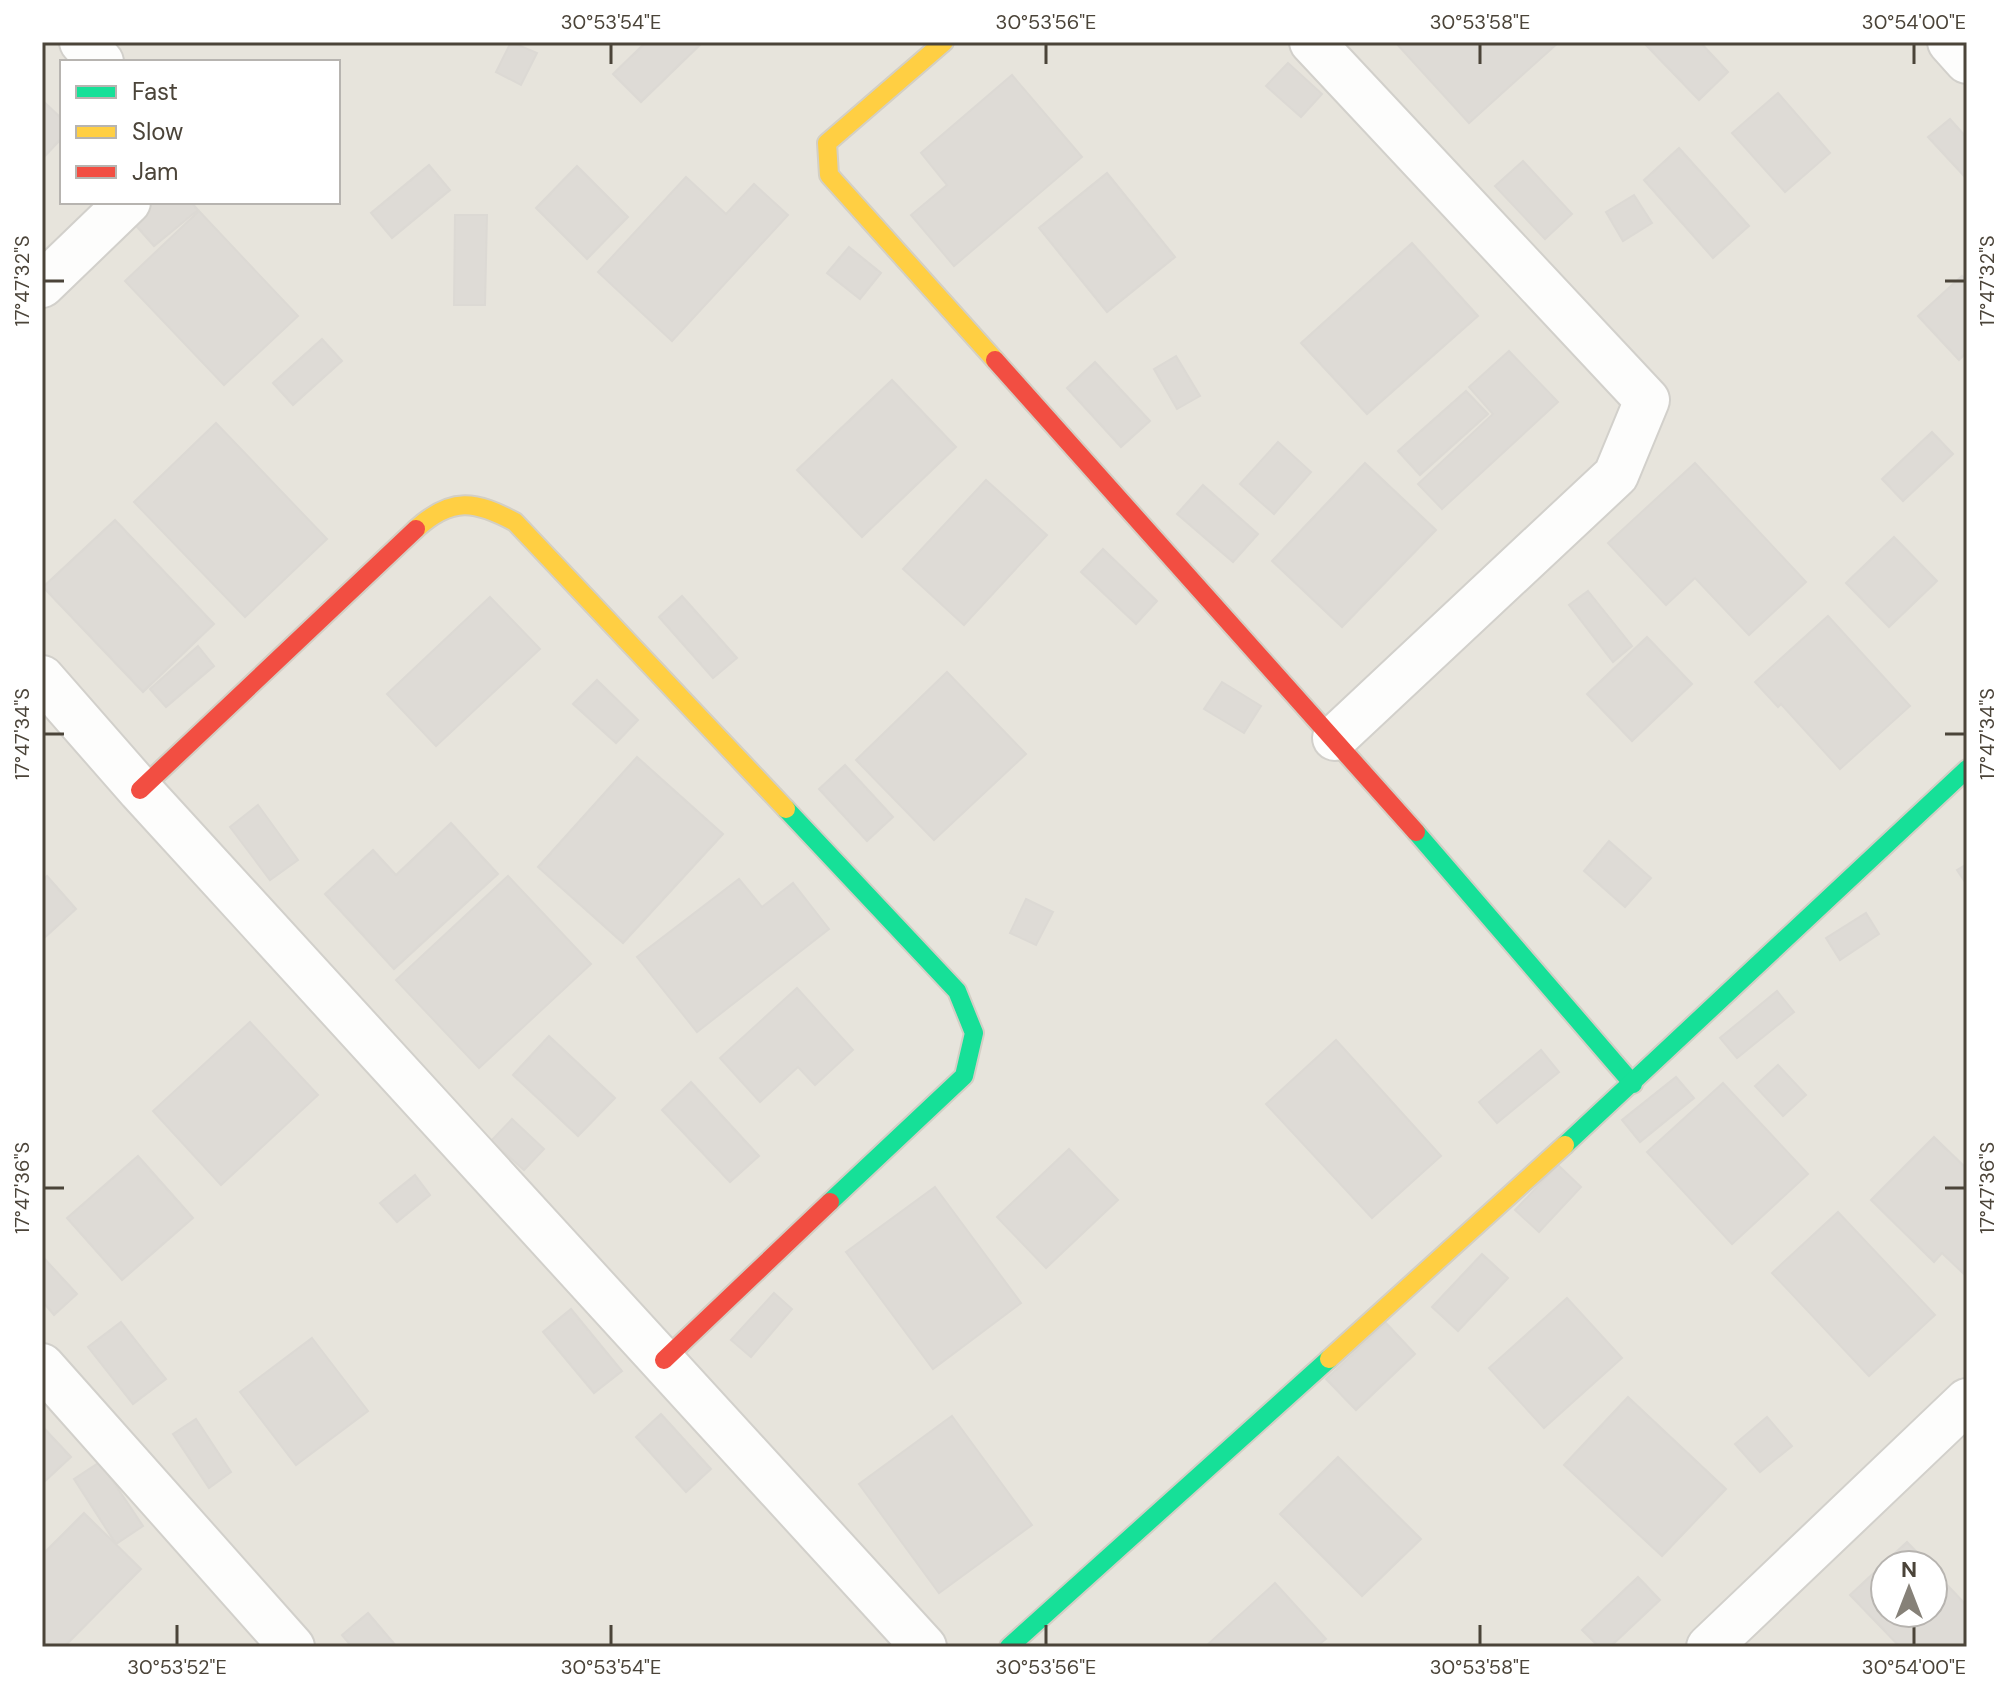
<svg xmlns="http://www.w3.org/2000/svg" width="2009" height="1689" viewBox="0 0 2009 1689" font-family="'DM Sans',sans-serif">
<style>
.residential{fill:#e7e4dc;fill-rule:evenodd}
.building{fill:#dedbd6;stroke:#dcd9d4;stroke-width:2}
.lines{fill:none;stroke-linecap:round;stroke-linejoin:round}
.street-casing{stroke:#d2d0cb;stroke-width:48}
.fast-casing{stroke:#d3cfc5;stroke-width:22}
.slow-casing{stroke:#d3cfc5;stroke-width:22}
.jam-casing{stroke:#d3cfc5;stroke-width:22}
.street{stroke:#fdfdfc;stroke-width:44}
.fast{stroke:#16e098;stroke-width:18}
.slow{stroke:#ffcf43;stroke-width:18}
.jam{stroke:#f24e42;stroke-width:18}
.ticks{fill:none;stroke:#4b4439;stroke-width:3}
.neatline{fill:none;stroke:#4b4439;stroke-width:3}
.ticks-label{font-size:20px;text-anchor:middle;fill:#4b4439}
</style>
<rect width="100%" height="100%" fill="#f4f2ee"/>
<path class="residential" d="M42,42H1967V1647H42ZM62,62H338V202H62ZM1885,1565H1933V1613H1885Z"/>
<g class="building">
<path d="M511,42L537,53L521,85L496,72Z"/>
<path d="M646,42H703L641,102L613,74Z"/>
<path d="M1395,42H1559L1469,123Z"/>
<path d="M1643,42H1700L1728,72L1699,100Z"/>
<path d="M1288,63L1322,94L1301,117L1266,86Z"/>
<path d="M1012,75L1082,157L954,266L911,215L947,185L921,153Z"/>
<path d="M1778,93L1830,153L1785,192L1732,133Z"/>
<path d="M42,100L62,119V138L42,159Z"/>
<path d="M1950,119L1967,138L1965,177L1928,137Z"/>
<path d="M1679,148L1749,226L1713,258L1644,180Z"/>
<path d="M1523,161L1572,214L1545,239L1495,186Z"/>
<path d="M429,165L450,190L392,238L371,213Z"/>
<path d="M577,166L628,217L587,259L536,208Z"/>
<path d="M1107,173L1175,257L1107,312L1039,228Z"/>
<path d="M686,177L726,214L754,184L788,215L672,341L598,272Z"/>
<path d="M1634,195L1652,223L1623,241L1606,212Z"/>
<path d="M152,202H191L198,210L154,246L131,220Z"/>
<path d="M199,211L298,316L224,385L125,281Z"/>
<path d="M455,215H487L485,305H454Z"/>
<path d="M1412,243L1478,316L1367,414L1301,343Z"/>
<path d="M849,247L881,273L860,299L827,273Z"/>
<path d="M1962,276L1967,281V352L1959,360L1918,316Z"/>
<path d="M322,339L342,361L293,405L273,383Z"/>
<path d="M1509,351L1558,402L1442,509L1418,484L1493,414L1469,387Z"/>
<path d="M1176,356L1200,396L1177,409L1154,369Z"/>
<path d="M1095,362L1150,421L1121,447L1067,388Z"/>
<path d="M892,380L956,447L862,537L797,470Z"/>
<path d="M1466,391L1488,414L1420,475L1398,451Z"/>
<path d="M216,423L327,539L245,617L134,502Z"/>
<path d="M1932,432L1953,454L1903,501L1882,479Z"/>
<path d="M1278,442L1311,472L1274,514L1240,484Z"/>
<path d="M1365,463L1436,530L1342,627L1272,561Z"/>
<path d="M1695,463L1806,582L1749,635L1695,578L1666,605L1608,543Z"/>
<path d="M986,480L1047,535L964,625L903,569Z"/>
<path d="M1203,485L1258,534L1233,562L1177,514Z"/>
<path d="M115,520L214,624L143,692L43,587Z"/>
<path d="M1894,537L1937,581L1889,627L1846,583Z"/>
<path d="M1103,549L1157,601L1136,624L1081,572Z"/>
<path d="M1588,591L1632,646L1613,662L1569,605Z"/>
<path d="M682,596L737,658L713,678L659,617Z"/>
<path d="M490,597L540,649L436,746L387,694Z"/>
<path d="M1828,616L1910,706L1840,769L1781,704L1778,707L1755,682Z"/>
<path d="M1647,637L1692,684L1632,741L1587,694Z"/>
<path d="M198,646L214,666L166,707L150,689Z"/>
<path d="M947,672L1026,754L934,840L856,760Z"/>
<path d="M597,680L638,720L616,743L573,704Z"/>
<path d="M1222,682L1261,706L1244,733L1204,709Z"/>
<path d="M637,757L723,834L623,943L538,867Z"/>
<path d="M845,765L893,817L867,841L819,789Z"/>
<path d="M258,805L298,860L270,880L230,827Z"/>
<path d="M451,823L498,874L394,969L325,894L373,850L396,875Z"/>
<path d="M1609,841L1651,878L1625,907L1584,871Z"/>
<path d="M1967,864V885L1957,870Z"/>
<path d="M47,876L76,909L42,940V881Z"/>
<path d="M508,876L591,964L479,1068L396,980Z"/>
<path d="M739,879L762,907L793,883L829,929L697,1032L637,957Z"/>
<path d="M1026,899L1053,912L1036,945L1010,933Z"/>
<path d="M1866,913L1879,934L1840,960L1826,938Z"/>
<path d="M797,988L853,1050L815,1085L798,1067L760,1102L720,1058Z"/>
<path d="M1777,991L1794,1012L1737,1058L1720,1038Z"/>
<path d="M250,1022L318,1095L221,1185L153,1111Z"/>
<path d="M549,1036L615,1098L578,1136L513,1075Z"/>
<path d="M1336,1040L1441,1156L1372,1218L1266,1104Z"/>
<path d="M1541,1050L1559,1072L1497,1123L1479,1102Z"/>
<path d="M1778,1065L1806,1095L1783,1116L1755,1086Z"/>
<path d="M1676,1077L1694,1098L1640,1142L1622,1120Z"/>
<path d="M691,1082L759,1156L730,1182L662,1110Z"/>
<path d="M1723,1083L1808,1174L1732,1244L1647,1152Z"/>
<path d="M512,1119L544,1149L524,1170L491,1141Z"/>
<path d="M1934,1137L1967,1169V1277L1942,1253L1934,1262L1871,1200Z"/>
<path d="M1069,1149L1118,1200L1046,1268L997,1217Z"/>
<path d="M138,1156L193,1218L122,1280L67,1218Z"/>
<path d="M1558,1165L1581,1187L1539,1232L1515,1210Z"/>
<path d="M415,1175L430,1195L397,1222L380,1203Z"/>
<path d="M935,1187L1021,1303L933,1369L846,1252Z"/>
<path d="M1838,1212L1935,1315L1869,1376L1772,1273Z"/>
<path d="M1482,1254L1508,1278L1458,1331L1432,1307Z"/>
<path d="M42,1256L77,1294L54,1315L42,1301Z"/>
<path d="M774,1293L792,1309L751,1357L731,1340Z"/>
<path d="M1567,1298L1622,1358L1544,1428L1489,1368Z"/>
<path d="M571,1309L622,1371L594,1393L543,1332Z"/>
<path d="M121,1322L166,1379L133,1404L88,1347Z"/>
<path d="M1386,1323L1415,1354L1356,1410L1326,1379Z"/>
<path d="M312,1338L368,1411L296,1465L240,1392Z"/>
<path d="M1628,1397L1726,1489L1662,1556L1564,1465Z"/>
<path d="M661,1414L711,1469L686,1492L636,1437Z"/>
<path d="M952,1416L1032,1525L939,1593L859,1484Z"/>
<path d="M1767,1417L1792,1446L1760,1472L1735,1444Z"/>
<path d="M196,1419L231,1472L209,1488L173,1434Z"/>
<path d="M42,1426L71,1457L42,1484Z"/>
<path d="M1338,1457L1421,1539L1362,1596L1280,1514Z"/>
<path d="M100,1462L143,1526L116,1544L74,1479Z"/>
<path d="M84,1513L141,1569L64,1647H42V1555Z"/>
<path d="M1907,1542L1929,1565H1885V1613H1933V1570L1967,1606V1647H1900L1850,1595Z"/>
<path d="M1638,1577L1660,1600L1610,1647H1599L1582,1630Z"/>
<path d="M1275,1583L1326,1639L1316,1647H1205Z"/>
<path d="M368,1613L397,1647H352L342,1635Z"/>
</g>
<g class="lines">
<g class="street-casing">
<g id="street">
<path d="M82,42L101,62"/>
<path d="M1312,42L1647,400L1616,475L1335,738"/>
<path d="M1950,42L1967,61"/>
<path d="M42,285L128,202"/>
<path d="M42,678L140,790L924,1647"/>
<path d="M42,1366L292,1647"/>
<path d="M1709,1647L1967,1401"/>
</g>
</g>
<g class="fast-casing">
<g id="fast">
<path d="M786,809L957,991L974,1033L964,1076L830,1202"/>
<path d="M1416,832L1633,1084"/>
<path d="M1565,1145L1967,769"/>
<path d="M1009,1647L1329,1359"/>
</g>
</g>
<g class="slow-casing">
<g id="slow">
<path d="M944,42L827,143L829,175L995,360"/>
<path d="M416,529C452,496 476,501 515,522L786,809"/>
<path d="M1329,1359L1565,1145"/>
</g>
</g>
<g class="jam-casing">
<g id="jam">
<path d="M995,360L1416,832"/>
<path d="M140,790L416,529"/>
<path d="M664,1360L830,1202"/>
</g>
</g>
<use href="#street" class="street"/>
<use href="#fast" class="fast"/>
<use href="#slow" class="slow"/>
<use href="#jam" class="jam"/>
</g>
<path class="ticks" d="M611,44V64M1046,44V64M1480,44V64M1914,44V64M44,281H64M1945,281H1965M44,734H64M1945,734H1965M44,1188H64M1945,1188H1965M177,1625V1645M611,1625V1645M1046,1625V1645M1480,1625V1645M1914,1625V1645"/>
<rect width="2009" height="1689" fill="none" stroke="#ffffff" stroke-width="88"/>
<rect x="60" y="60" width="280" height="144" fill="#ffffff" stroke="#b7b4b0" stroke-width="2"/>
<rect x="76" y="86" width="40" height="12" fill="#16e098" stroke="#b7b4b0" stroke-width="2"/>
<text x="132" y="100" font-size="24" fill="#4b4439">Fast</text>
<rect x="76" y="126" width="40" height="12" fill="#ffcf43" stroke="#b7b4b0" stroke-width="2"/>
<text x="132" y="140" font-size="24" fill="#4b4439">Slow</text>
<rect x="76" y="166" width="40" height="12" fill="#f24e42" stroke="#b7b4b0" stroke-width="2"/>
<text x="132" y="180" font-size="24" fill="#4b4439">Jam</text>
<g transform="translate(1909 1589)"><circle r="38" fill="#ffffff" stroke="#b7b4b0" stroke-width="2"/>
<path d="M0-6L14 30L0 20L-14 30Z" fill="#868178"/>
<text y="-12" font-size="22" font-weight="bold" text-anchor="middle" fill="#4b4439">N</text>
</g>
<rect x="44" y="44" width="1921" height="1601" class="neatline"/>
<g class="ticks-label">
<text x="611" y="29">30°53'54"E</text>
<text x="1046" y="29">30°53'56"E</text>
<text x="1480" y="29">30°53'58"E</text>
<text x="1914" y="29">30°54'00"E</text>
<text transform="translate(22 281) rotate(-90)" y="7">17°47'32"S</text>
<text transform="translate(1987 281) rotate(-90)" y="7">17°47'32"S</text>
<text transform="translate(22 734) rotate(-90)" y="7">17°47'34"S</text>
<text transform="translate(1987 734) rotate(-90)" y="7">17°47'34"S</text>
<text transform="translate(22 1188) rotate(-90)" y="7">17°47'36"S</text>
<text transform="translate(1987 1188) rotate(-90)" y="7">17°47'36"S</text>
<text x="177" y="1674">30°53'52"E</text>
<text x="611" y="1674">30°53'54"E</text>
<text x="1046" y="1674">30°53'56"E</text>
<text x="1480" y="1674">30°53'58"E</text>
<text x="1914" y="1674">30°54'00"E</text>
</g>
</svg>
